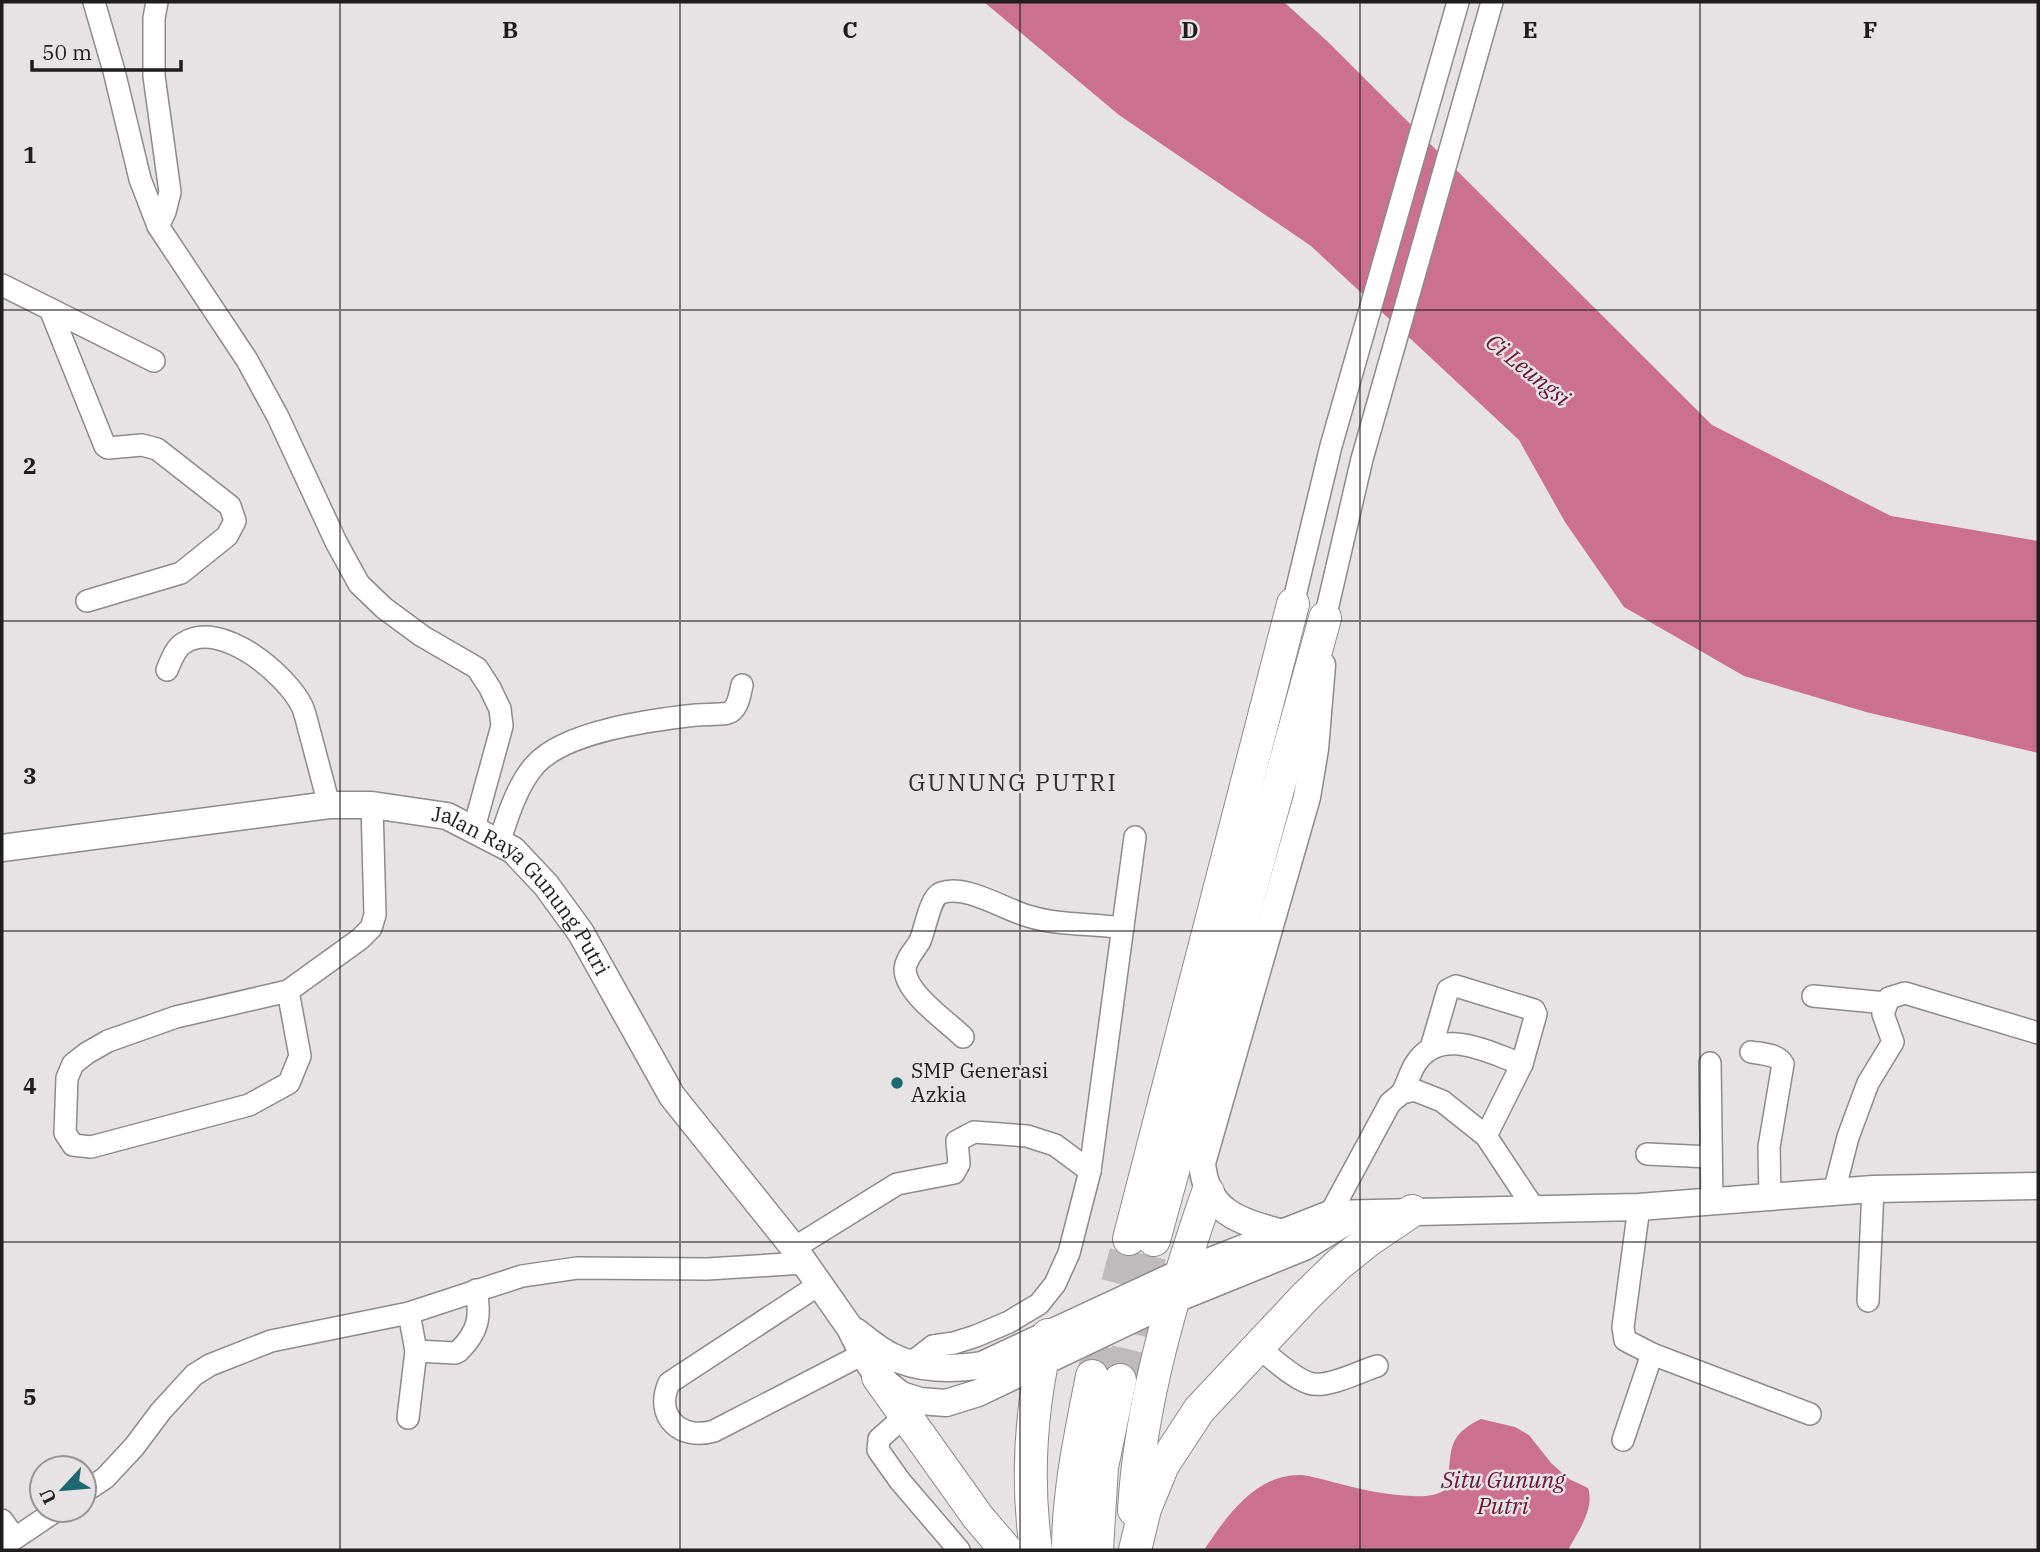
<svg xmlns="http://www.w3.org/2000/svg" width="2040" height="1552" viewBox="0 0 2040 1552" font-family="'IBM Plex Serif',serif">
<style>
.water{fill:#cb718f}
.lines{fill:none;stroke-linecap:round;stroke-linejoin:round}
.highway-tunnel{stroke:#bfbbbc;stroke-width:32;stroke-dasharray:32 16;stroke-linecap:butt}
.minor-casing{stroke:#8e8a8b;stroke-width:24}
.major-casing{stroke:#8e8a8b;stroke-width:29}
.highway-casing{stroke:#8e8a8b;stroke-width:34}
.minor{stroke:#fff;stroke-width:21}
.major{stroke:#fff;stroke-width:26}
.highway{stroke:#fff;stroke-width:32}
.grid{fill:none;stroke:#1f1d1e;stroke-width:2;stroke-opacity:0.55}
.poi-dot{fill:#1e6873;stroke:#e7e3e4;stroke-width:2.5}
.labels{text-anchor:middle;stroke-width:5;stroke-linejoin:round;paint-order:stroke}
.street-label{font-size:21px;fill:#1f1d1e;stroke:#e7e3e4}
.poi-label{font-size:21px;fill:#1f1d1e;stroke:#e7e3e4;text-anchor:start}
.water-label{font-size:23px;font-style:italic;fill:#661438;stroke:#e7e3e4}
.quarter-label{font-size:24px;letter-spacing:2px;fill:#312e2f;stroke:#e7e3e4}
.grid-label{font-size:23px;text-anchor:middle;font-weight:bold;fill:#1f1d1e;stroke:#e7e3e4;stroke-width:5;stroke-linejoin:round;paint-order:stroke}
</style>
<rect width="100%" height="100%" fill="#e7e3e4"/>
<g class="water">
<path d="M984,2H1284L1328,42L1712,425L1891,516L2038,541V753L1866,712L1744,676L1624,607L1565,522L1519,440L1311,246L1119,115Z"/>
<path d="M1481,1419L1515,1427L1529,1435L1551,1463L1569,1479L1588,1488C1595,1508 1578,1532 1568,1550H1204C1226,1517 1256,1473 1302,1475C1311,1476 1320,1479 1329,1481C1352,1487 1374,1493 1398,1495C1414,1496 1430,1499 1445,1490C1455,1456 1441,1438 1481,1419Z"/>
</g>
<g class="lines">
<g class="highway-tunnel">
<path d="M1092,1376L1129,1239"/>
<path d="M1120,1380L1154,1240"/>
</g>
<g class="minor-casing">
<g id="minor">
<path d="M94,2L114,71L140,179L158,226L247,360L278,417L336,542L359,584L384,608L422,636L477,668L490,688L500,709L502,726L474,828"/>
<path d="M157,2L154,18V76L170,192L165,212L158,226"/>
<path d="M2,285L154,361"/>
<path d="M50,309L105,446L108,448L142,445L157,449L230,506L235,521L227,536L181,573L87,601"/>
<path d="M1293,604L1331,446L1458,2"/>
<path d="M1325,618L1362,459L1492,2"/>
<path d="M167,670C171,661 175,648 184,643C221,619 286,674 302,706C306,715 308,727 311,737C317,760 323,783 329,805"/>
<path d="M499,843C507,818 517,785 535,765C565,731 651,720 696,715C706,714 719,715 728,713C738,710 740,694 742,685"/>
<path d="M288,991L300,1056L289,1083L249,1105L91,1147L73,1145L65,1133L67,1078L73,1064L87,1053L108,1041L176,1017L288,991L360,939L371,928L375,915L372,805"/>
<path d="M1813,996L1886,1003"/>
<path d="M963,1037C947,1021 905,993 905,969C906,958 915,950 920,941C925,930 930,897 941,893C966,884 1003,909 1028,916C1060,926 1090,923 1123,928"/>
<path d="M1431,1048L1448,990L1456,986L1534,1010L1536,1014L1522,1064L1486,1136"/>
<path d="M1751,1052C1762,1054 1778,1054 1783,1064L1769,1147L1770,1197"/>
<path d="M1710,1063L1712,1203"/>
<path d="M1402,1093C1407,1084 1410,1072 1416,1063C1441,1025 1489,1053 1522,1064"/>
<path d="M1647,1154L1710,1157"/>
<path d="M1834,1192L1848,1137L1868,1083L1893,1042L1883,1014L1889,998L1905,993L2038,1033"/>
<path d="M1639,1207L1623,1327L1625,1340L1652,1354L1810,1414"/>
<path d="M1330,1214L1390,1103L1402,1093L1414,1090L1442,1101L1486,1136L1535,1210"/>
<path d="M794,1248L897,1184L954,1173L959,1164L957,1141L974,1132L1027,1136L1055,1145L1090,1171"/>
<path d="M820,1284L669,1383C654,1417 681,1441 714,1431L863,1354"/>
<path d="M1868,1301L1873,1189"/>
<path d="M1258,1347C1271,1357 1297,1382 1313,1384C1330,1387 1361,1371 1377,1366"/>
<path d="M416,1351L455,1353L459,1351C479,1331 481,1316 476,1290"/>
<path d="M911,1363L933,1346L954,1343L976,1336L1009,1322L1039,1304L1055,1284L1069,1253L1090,1171L1135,837"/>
<path d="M905,1416L879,1439L878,1450L900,1481L959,1550"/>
<path d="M408,1418L416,1351L409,1313"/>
<path d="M1623,1440L1652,1354"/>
<path d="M84,1492L105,1478L134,1447L161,1411L194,1375L210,1365L271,1341L409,1313L522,1276L577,1268L707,1269L805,1263"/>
<path d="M2,1520L14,1537"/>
<path d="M2,1547L57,1510"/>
</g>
</g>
<g class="major-casing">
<g id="major">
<path id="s1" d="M2,848L329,805H372L447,816L513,850L546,885L581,933L672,1096L794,1248L850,1328L863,1354L878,1377L901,1395L920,1401L946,1403L978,1393L1171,1301L1304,1247L1359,1214"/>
<path d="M1279,1232C1238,1221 1206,1211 1202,1163L1307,797L1315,749L1322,665"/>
<path d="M855,1331C866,1339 878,1350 891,1356C918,1370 953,1370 982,1365L1180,1273L1330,1214L1639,1207L1873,1189L2038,1186"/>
</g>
</g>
<g class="highway-casing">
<g id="highway">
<path d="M1129,1239L1293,604"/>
<path d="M1154,1240L1325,618"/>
<path d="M878,1377L978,1517L1006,1550"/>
<path d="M1134,1510C1140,1404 1173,1292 1208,1192"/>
<path d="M1036,1550C1026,1479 1031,1405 1048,1335"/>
<path d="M1068,1550C1068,1491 1081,1433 1092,1376"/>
<path d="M1097,1550L1102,1467L1120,1380"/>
<path d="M1135,1550L1145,1509L1163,1465L1199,1410L1305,1297L1339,1264L1369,1240L1412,1211"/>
</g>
</g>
<use href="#minor" class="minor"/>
<use href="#major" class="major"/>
<use href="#highway" class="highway"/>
</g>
<path class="grid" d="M340,2V1550M680,2V1550M1020,2V1550M1360,2V1550M1700,2V1550M2,310H2038M2,621H2038M2,931H2038M2,1242H2038"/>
<circle class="poi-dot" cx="897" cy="1083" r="7"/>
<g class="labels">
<g class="street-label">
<text dy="7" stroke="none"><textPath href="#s1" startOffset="555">Jalan Raya Gunung Putri</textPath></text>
</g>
<g class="poi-label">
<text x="911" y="1078">SMP Generasi<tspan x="911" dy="24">Azkia</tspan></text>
</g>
<g class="water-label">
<text transform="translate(1528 370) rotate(39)" y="8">Ci Leungsi</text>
<text x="1503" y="1488">Situ Gunung<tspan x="1503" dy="26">Putri</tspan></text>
</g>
<g class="quarter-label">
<text x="1013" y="791">GUNUNG PUTRI</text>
</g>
</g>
<g class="grid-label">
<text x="510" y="38">B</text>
<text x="850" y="38">C</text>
<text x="1190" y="38">D</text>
<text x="1530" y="38">E</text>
<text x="1870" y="38">F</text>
<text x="30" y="163">1</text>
<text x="30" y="474">2</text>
<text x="30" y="784">3</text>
<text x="30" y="1094">4</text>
<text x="30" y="1405">5</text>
</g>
<rect width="2040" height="1552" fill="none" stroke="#1f1d1e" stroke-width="7"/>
<g transform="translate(63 1489) rotate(244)"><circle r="33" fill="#e7e3e4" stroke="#979495" stroke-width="2"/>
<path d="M0-5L12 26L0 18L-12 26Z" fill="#1e6873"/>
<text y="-10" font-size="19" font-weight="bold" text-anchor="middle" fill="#1f1d1e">U</text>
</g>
<path d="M32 60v10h149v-10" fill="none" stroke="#1f1d1e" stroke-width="3.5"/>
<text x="42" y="60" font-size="21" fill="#1f1d1e" stroke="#e7e3e4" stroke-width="5" paint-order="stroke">50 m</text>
</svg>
